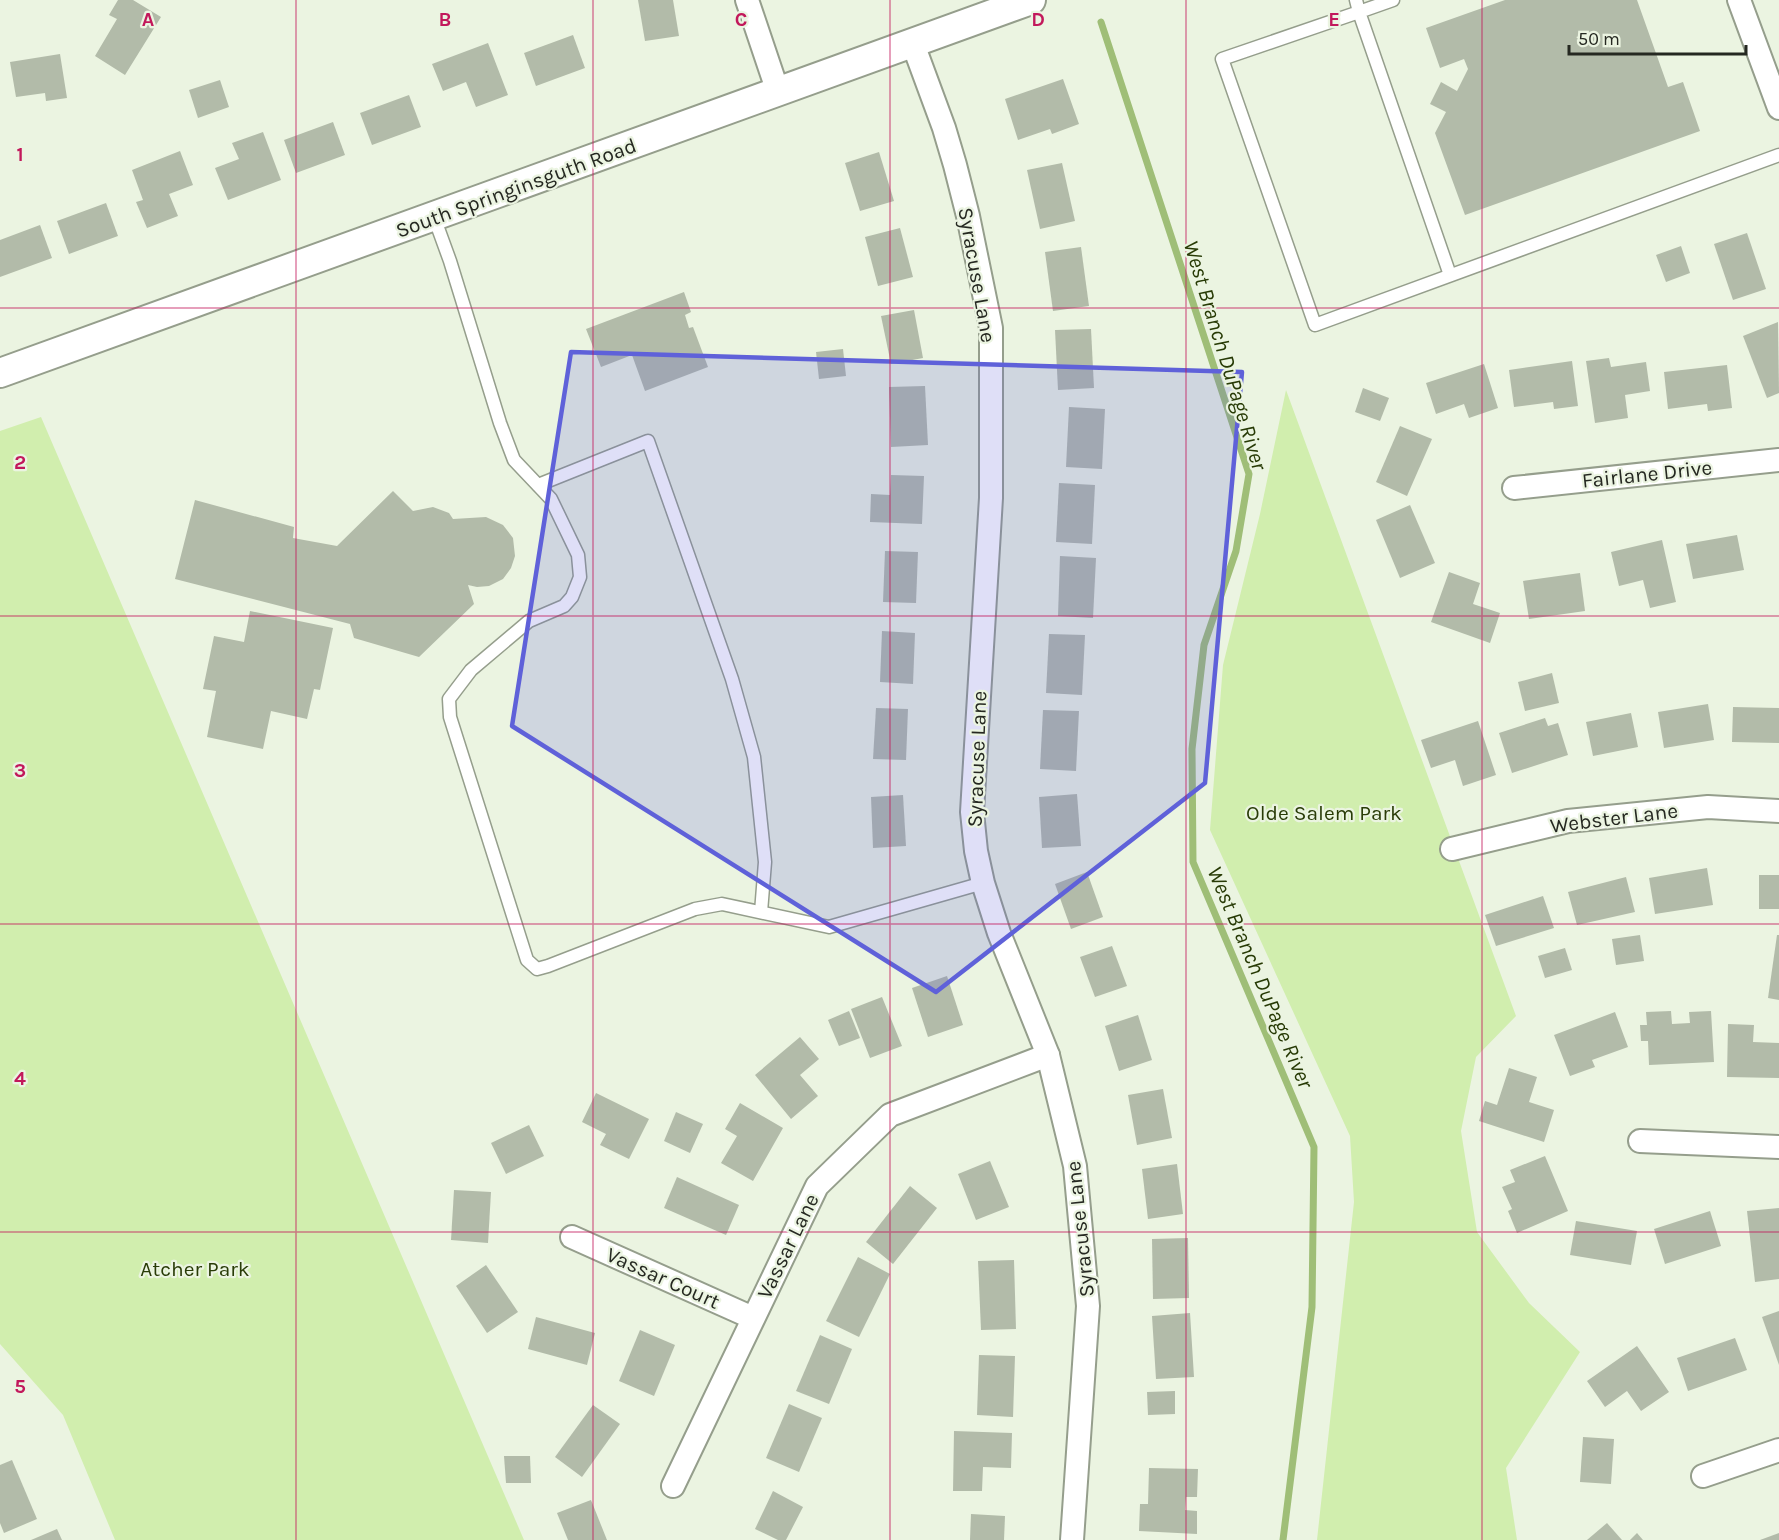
<svg xmlns="http://www.w3.org/2000/svg" width="1779" height="1540" viewBox="0 0 1779 1540" font-family="Karla,sans-serif">
<style>
.green{fill:#d1eeae}
.lines{fill:none;stroke-linecap:round;stroke-linejoin:round}
.stream{stroke:#9fbe77;stroke-width:7}
.building{fill:#b2bba9}
.service-casing{stroke:#959e8c;stroke-width:15}
.minor-casing{stroke:#959e8c;stroke-width:26}
.tertiary-casing{stroke:#959e8c;stroke-width:32}
.service{stroke:#fff;stroke-width:12}
.minor{stroke:#fff;stroke-width:22}
.tertiary{stroke:#fff;stroke-width:28}
.marked{fill:#5f61d9;fill-opacity:0.2;stroke:#5f61d9;stroke-width:4.5;stroke-linejoin:round}
.grid{fill:none;stroke:#c2185b;stroke-width:1.5;stroke-opacity:0.55}
.labels{text-anchor:middle;stroke-width:4.5;stroke-linejoin:round;paint-order:stroke}
.street-label{font-size:21px;fill:#252821;stroke:#ebf4e1}
.park-label{font-size:21px;fill:#293c07;stroke:#ebf4e1}
.water-label{font-size:22px;font-style:italic;fill:#273a05;stroke:#ebf4e1}
.grid-label{font-size:20px;text-anchor:middle;font-weight:bold;fill:#c2185b;stroke:#ebf4e1;stroke-width:4.5;stroke-linejoin:round;paint-order:stroke}
</style>
<rect width="100%" height="100%" fill="#ebf4e1"/>
<g class="green">
<path d="M1286,390L1516,1016L1476,1057L1461,1131L1477,1232L1529,1303L1580,1352L1506,1468L1517,1540H1317L1354,1202L1350,1136L1210,830L1223,665L1260,514Z"/>
<path d="M41,417L524,1540H115L63,1415L0,1344V431Z"/>
</g>
<g class="lines">
<path class="stream" d="M1101,22L1249,474L1236,551L1204,645L1192,749L1193,862L1314,1147L1312,1307L1283,1540"/>
</g>
<g class="building">
<path d="M118,0H133L161,17L125,75L95,56L117,19L109,15Z"/>
<path d="M638,0H673L679,36L645,41Z"/>
<path d="M1505,0H1637L1668,87L1683,82L1700,131L1465,215L1435,133L1446,112L1430,104L1441,82L1457,91L1468,69L1464,59L1440,68L1426,28Z"/>
<path d="M573,35L585,68L536,86L524,53Z"/>
<path d="M488,43L508,95L476,107L466,82L443,91L432,64Z"/>
<path d="M60,54L67,98L46,101L45,93L16,97L10,62Z"/>
<path d="M1063,79L1079,124L1052,134L1050,129L1018,140L1005,99Z"/>
<path d="M220,80L229,107L198,118L189,90Z"/>
<path d="M409,95L421,127L372,145L360,113Z"/>
<path d="M333,122L345,155L296,173L284,140Z"/>
<path d="M263,132L281,180L228,200L215,168L239,159L232,143Z"/>
<path d="M180,151L193,185L169,194L178,216L147,228L136,202L143,200L132,170Z"/>
<path d="M879,152L894,201L860,211L845,163Z"/>
<path d="M1062,163L1075,221L1040,229L1027,170Z"/>
<path d="M106,203L118,236L69,254L57,221Z"/>
<path d="M40,225L52,258L0,277V240Z"/>
<path d="M900,228L913,277L878,286L865,237Z"/>
<path d="M1747,233L1766,289L1733,300L1714,244Z"/>
<path d="M1681,246L1690,273L1666,282L1656,255Z"/>
<path d="M1081,247L1089,306L1053,311L1045,252Z"/>
<path d="M684,292L691,312L685,315L689,328L693,327L708,367L645,391L632,355L601,367L586,329Z"/>
<path d="M914,310L923,358L891,364L881,316Z"/>
<path d="M1778,322L1779,393L1767,398L1743,336Z"/>
<path d="M1091,329L1094,388L1058,390L1055,330Z"/>
<path d="M843,349L846,376L819,379L816,352Z"/>
<path d="M1609,358L1611,367L1646,362L1650,391L1625,395L1628,418L1595,423L1586,361Z"/>
<path d="M1572,361L1578,406L1554,409L1553,402L1514,407L1509,370Z"/>
<path d="M1484,364L1498,408L1469,418L1464,404L1436,414L1426,383Z"/>
<path d="M1727,365L1732,408L1708,411L1707,404L1668,409L1664,372Z"/>
<path d="M925,386L928,445L891,447L889,387Z"/>
<path d="M1363,388L1389,398L1380,421L1355,412Z"/>
<path d="M1069,407L1105,409L1102,469L1066,467Z"/>
<path d="M1400,426L1432,439L1407,496L1376,482Z"/>
<path d="M891,475L924,476L922,524L870,522L871,494L890,495Z"/>
<path d="M1059,483L1095,485L1092,544L1056,542Z"/>
<path d="M393,491L413,511L433,507L449,513L453,519L486,517L503,525L513,538L515,556L511,568L503,579L489,586L477,587L468,585L474,604L419,657L354,638L350,624L175,579L195,500L294,527L293,538L337,546Z"/>
<path d="M1410,505L1435,563L1400,578L1376,520Z"/>
<path d="M1737,535L1744,570L1693,579L1686,544Z"/>
<path d="M1662,540L1676,602L1650,608L1643,580L1619,586L1611,552Z"/>
<path d="M885,551L918,552L916,603L883,602Z"/>
<path d="M1060,556L1096,558L1093,618L1058,616Z"/>
<path d="M1449,572L1480,583L1473,604L1500,613L1490,643L1431,622Z"/>
<path d="M1580,573L1585,611L1529,619L1523,581Z"/>
<path d="M250,611L333,628L320,690L314,689L307,719L271,711L263,749L207,737L216,691L203,689L214,636L244,642Z"/>
<path d="M882,631L915,633L913,684L880,682Z"/>
<path d="M1049,634L1085,635L1082,695L1046,693Z"/>
<path d="M1552,673L1559,703L1525,711L1518,682Z"/>
<path d="M1708,704L1714,740L1664,748L1658,712Z"/>
<path d="M1733,707L1779,708V743L1732,742Z"/>
<path d="M876,708L908,709L906,760L873,759Z"/>
<path d="M1043,710L1079,711L1076,771L1040,769Z"/>
<path d="M1631,713L1638,747L1593,756L1586,722Z"/>
<path d="M1545,718L1548,726L1558,723L1568,755L1512,773L1499,733Z"/>
<path d="M1478,721L1496,775L1463,786L1455,760L1431,768L1421,740Z"/>
<path d="M1077,794L1081,846L1042,848L1039,797Z"/>
<path d="M903,795L906,846L873,848L871,797Z"/>
<path d="M1707,868L1713,905L1655,914L1649,878Z"/>
<path d="M1087,872L1103,917L1071,929L1055,884Z"/>
<rect x="1759" y="875" width="20" height="34"/>
<path d="M1626,877L1635,912L1577,925L1568,892Z"/>
<path d="M1543,896L1554,928L1496,946L1485,915Z"/>
<path d="M1640,935L1644,961L1616,965L1612,939Z"/>
<path d="M1777,935H1779V1000L1768,998Z"/>
<path d="M1112,946L1127,986L1095,997L1080,957Z"/>
<path d="M1565,948L1572,970L1545,978L1538,956Z"/>
<path d="M947,976L963,1025L928,1037L912,988Z"/>
<path d="M882,997L902,1046L870,1058L851,1009Z"/>
<path d="M849,1011L860,1038L839,1046L828,1020Z"/>
<path d="M1671,1011L1672,1024L1690,1023L1689,1012L1711,1011L1714,1062L1649,1065L1648,1041H1641L1640,1025H1647L1646,1012Z"/>
<path d="M1615,1012L1628,1047L1592,1060L1595,1067L1570,1076L1554,1035Z"/>
<path d="M1138,1015L1152,1060L1119,1071L1105,1026Z"/>
<path d="M1728,1024L1754,1025L1753,1042L1779,1043V1078L1727,1077Z"/>
<path d="M800,1037L819,1059L800,1075L818,1096L791,1119L755,1075Z"/>
<path d="M1509,1068L1537,1077L1529,1102L1554,1110L1544,1142L1479,1121L1485,1101L1497,1105Z"/>
<path d="M1163,1089L1172,1138L1137,1145L1128,1095Z"/>
<path d="M596,1093L649,1119L629,1159L600,1145L606,1134L582,1122Z"/>
<path d="M740,1103L783,1128L753,1181L721,1163L737,1136L725,1129Z"/>
<path d="M676,1112L703,1124L690,1153L664,1141Z"/>
<path d="M529,1125L544,1156L506,1174L491,1143Z"/>
<path d="M1545,1156L1568,1211L1517,1233L1508,1211L1512,1209L1502,1187L1515,1182L1510,1170Z"/>
<path d="M990,1161L1009,1207L976,1220L958,1174Z"/>
<path d="M1177,1164L1183,1214L1148,1219L1142,1169Z"/>
<path d="M677,1177L739,1205L726,1235L664,1208Z"/>
<path d="M910,1186L937,1208L893,1264L866,1242Z"/>
<path d="M454,1190L491,1192L488,1243L451,1240Z"/>
<path d="M1779,1208V1279L1755,1282L1747,1211Z"/>
<path d="M1710,1211L1721,1246L1665,1264L1654,1229Z"/>
<path d="M1576,1221L1637,1231L1631,1265L1570,1255Z"/>
<path d="M1188,1238L1189,1298L1153,1299L1152,1239Z"/>
<path d="M858,1257L890,1274L859,1337L826,1321Z"/>
<path d="M1014,1260L1016,1329L981,1330L978,1261Z"/>
<path d="M486,1265L518,1312L487,1333L456,1286Z"/>
<path d="M1779,1311V1365L1762,1317Z"/>
<path d="M1190,1313L1194,1377L1156,1379L1152,1316Z"/>
<path d="M536,1317L595,1333L587,1365L528,1349Z"/>
<path d="M640,1330L675,1345L654,1396L619,1381Z"/>
<path d="M820,1335L852,1349L829,1404L796,1391Z"/>
<path d="M1735,1338L1747,1370L1688,1391L1677,1358Z"/>
<path d="M1637,1346L1669,1392L1641,1411L1627,1391L1605,1407L1587,1381Z"/>
<path d="M979,1355L1015,1356L1013,1417L977,1415Z"/>
<path d="M1175,1391V1414L1148,1415L1147,1392Z"/>
<path d="M789,1404L822,1418L799,1472L766,1458Z"/>
<path d="M593,1405L620,1424L582,1477L555,1457Z"/>
<path d="M954,1431L1012,1433L1011,1468L983,1467L982,1491H953Z"/>
<path d="M1583,1437L1614,1439L1611,1484L1580,1482Z"/>
<path d="M504,1456H530L531,1483H506Z"/>
<path d="M12,1460L37,1519L4,1533L0,1523V1465Z"/>
<path d="M1149,1468L1198,1469L1197,1497H1186L1185,1510L1197,1511V1534L1139,1531L1140,1504H1148Z"/>
<path d="M773,1491L803,1507L786,1540H778L755,1529Z"/>
<path d="M591,1500L607,1540H568L557,1513Z"/>
<path d="M971,1514L1005,1516L1004,1540H970Z"/>
<path d="M1607,1523L1622,1540H1587Z"/>
<path d="M57,1529L62,1540H31Z"/>
<path d="M1637,1533L1643,1540H1630Z"/>
<path d="M1779,1533V1540H1760Z"/>
</g>
<g class="lines">
<g class="service-casing">
<g id="service">
<path d="M1356,0L1359,12L1222,59L1315,325L1779,155"/>
<path d="M1393,0L1359,12L1450,275"/>
<path d="M434,217L450,261L500,423L514,460L551,499L578,555L580,577L572,597L564,606L529,621L471,670L449,699L450,717L527,960L537,969L548,966L695,909L722,904L829,927L983,883"/>
<path d="M538,485L648,441L732,679L754,757L765,862L761,912"/>
</g>
</g>
<g class="minor-casing">
<g id="minor">
<path d="M747,0L778,92"/>
<path d="M1739,0L1779,108"/>
<path d="M913,44L944,128L955,165L968,216L991,328V498L972,812L976,851L983,883L999,933L1048,1055L1075,1166L1088,1306L1072,1540"/>
<path d="M1514,488L1779,460"/>
<path d="M1452,849L1568,821L1708,807L1779,811"/>
<path d="M1640,1141L1779,1147"/>
<path d="M572,1237L753,1318"/>
<path d="M1703,1476L1779,1450"/>
<path d="M673,1486L817,1186L890,1115L1048,1055"/>
</g>
</g>
<g class="tertiary-casing">
<path id="tertiary" d="M0,373L1031,0"/>
</g>
<use href="#service" class="service"/>
<use href="#minor" class="minor"/>
<use href="#tertiary" class="tertiary"/>
</g>
<path class="marked" d="M571,352L1242,372L1205,783L936,992L512,726Z"/>
<path class="grid" d="M296,0V1540M593,0V1540M890,0V1540M1186,0V1540M1482,0V1540M0,308H1779M0,616H1779M0,924H1779M0,1232H1779"/>
<g class="labels">
<g class="street-label">
<text transform="translate(516 188) rotate(-20)" y="7">South Springinsguth Road</text>
<text transform="translate(977 275) rotate(80)" y="7">Syracuse Lane</text>
<text transform="translate(1647 474) rotate(-6)" y="7">Fairlane Drive</text>
<text transform="translate(977 759) rotate(-88)" y="7">Syracuse Lane</text>
<text transform="translate(1614 818) rotate(-7)" y="7">Webster Lane</text>
<text transform="translate(1080 1229) rotate(-96)" y="7">Syracuse Lane</text>
<text transform="translate(788 1246) rotate(-64)" y="7">Vassar Lane</text>
<text transform="translate(663 1278) rotate(24)" y="7">Vassar Court</text>
</g>
<g class="park-label">
<text x="1324" y="820">Olde Salem Park</text>
<text x="195" y="1276">Atcher Park</text>
</g>
<g class="water-label">
<text transform="translate(1226 355) rotate(73)" y="8">West Branch DuPage River</text>
<text transform="translate(1261 977) rotate(67)" y="8">West Branch DuPage River</text>
</g>
</g>
<g class="grid-label">
<text x="148" y="26">A</text>
<text x="445" y="26">B</text>
<text x="741" y="26">C</text>
<text x="1038" y="26">D</text>
<text x="1334" y="26">E</text>
<text x="20" y="161">1</text>
<text x="20" y="469">2</text>
<text x="20" y="777">3</text>
<text x="20" y="1085">4</text>
<text x="20" y="1393">5</text>
</g>
<path d="M1569 45v9h177v-9" fill="none" stroke="#252821" stroke-width="3"/>
<text x="1578" y="45" font-size="18" fill="#252821" stroke="#ebf4e1" stroke-width="4.5" paint-order="stroke">50 m</text>
</svg>
